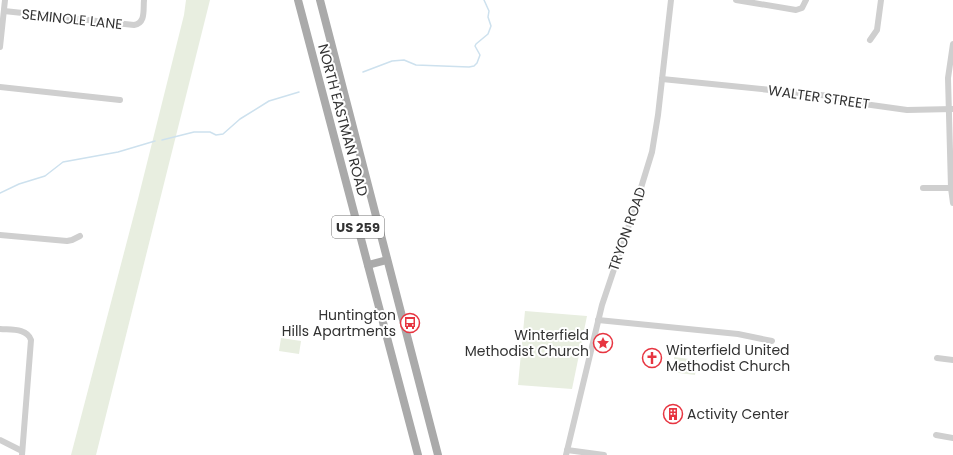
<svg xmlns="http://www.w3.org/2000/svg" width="953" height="455" viewBox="0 0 953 455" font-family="Poppins,sans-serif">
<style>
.green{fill:#e8eee0}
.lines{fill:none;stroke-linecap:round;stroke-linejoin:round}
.stream{stroke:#cde1ee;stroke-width:1.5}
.minor{stroke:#cfcfcf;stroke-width:6}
.major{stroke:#aaa;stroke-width:8}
.labels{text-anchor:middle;stroke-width:4;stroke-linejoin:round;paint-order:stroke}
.shield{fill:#fff;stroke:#707070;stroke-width:1}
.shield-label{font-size:13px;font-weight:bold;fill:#323232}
.street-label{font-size:14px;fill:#323232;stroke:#fff}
.poi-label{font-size:14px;fill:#323232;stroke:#fff;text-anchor:end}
</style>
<rect width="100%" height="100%" fill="#fff"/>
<g class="green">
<path d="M186,0H210L96,455H71L137,203L184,15Z"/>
<path d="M525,311L587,316L572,389L518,385Z"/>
<path d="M281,338L301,341L299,354L279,351Z"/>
<path d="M674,357L697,360L695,375L671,372L672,363H674Z"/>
</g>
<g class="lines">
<g class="stream">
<path d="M363,72L392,61L404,60L416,65L469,67L474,66L477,63L480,55L475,46L476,44L488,34L491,26L488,17L489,11L484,0"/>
<path d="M162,140L194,132H210L216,135L223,134L240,119L269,101L299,92"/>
<path d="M0,193L19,184L45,176L63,162L118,152L155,141"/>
</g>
<g class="minor">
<path d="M736,0L796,10L802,8L806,0"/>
<path d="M4,11L134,25C146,23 143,10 144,0"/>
<path d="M870,40L877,30L881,0"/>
<path d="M953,44L948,78L951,188L953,203"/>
<path d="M0,47L5,0"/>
<path d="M662,79L830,96L857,103L907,110L953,109"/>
<path d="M0,87L120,100"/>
<path d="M923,188H953"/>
<path d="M0,235L67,241L72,240L80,236"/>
<path d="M598,320L738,334L772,341"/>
<path d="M0,329C11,330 27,328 31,340L22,455"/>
<path d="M937,358L953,360"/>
<path d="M936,435L953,438"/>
<path d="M0,440L22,451"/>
<path d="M567,450L604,455"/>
<path d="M566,455L602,305L636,204L652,152L658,115L671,0"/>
</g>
<g class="major">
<path d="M298,0L418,455"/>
<path d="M320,0L438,455"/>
<path d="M368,265L387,260"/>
</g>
</g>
<defs>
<g id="bus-ring" transform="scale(1)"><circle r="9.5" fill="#fff" stroke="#e73541" stroke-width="1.5"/><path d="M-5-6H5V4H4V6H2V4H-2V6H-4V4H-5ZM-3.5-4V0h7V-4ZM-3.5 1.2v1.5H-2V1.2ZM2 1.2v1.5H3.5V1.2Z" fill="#e73541"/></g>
<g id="sight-ring" transform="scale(1)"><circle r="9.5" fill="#fff" stroke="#e73541" stroke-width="1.5"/><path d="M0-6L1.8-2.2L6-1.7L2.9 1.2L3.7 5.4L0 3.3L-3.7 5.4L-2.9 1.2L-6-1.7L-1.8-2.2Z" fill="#e73541"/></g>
<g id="church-ring" transform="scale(1)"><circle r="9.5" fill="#fff" stroke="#e73541" stroke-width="1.5"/><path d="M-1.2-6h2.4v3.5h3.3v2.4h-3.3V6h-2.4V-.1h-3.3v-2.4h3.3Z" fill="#e73541"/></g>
<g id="building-ring" transform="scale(1)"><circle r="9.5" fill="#fff" stroke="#e73541" stroke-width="1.5"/><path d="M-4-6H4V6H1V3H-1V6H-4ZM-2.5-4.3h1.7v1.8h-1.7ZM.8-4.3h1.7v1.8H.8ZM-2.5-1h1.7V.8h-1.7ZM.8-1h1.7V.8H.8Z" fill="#e73541"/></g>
</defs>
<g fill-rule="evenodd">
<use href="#bus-ring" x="410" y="323"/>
<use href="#sight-ring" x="603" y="343"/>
<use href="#church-ring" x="652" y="358"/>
<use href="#building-ring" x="673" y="414"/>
</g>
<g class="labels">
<rect class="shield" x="332" y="216" width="52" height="22" rx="3"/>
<g class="shield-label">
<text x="358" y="232">US 259</text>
</g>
<g class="street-label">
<text transform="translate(72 19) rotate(6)" y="5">SEMINOLE LANE</text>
<text transform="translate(819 97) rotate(8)" y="5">WALTER STREET</text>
<text transform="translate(343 120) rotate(75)" y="5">NORTH EASTMAN ROAD</text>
<text transform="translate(627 229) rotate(-71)" y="5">TRYON ROAD</text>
</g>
<g class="poi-label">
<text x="396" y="320">Huntington<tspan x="396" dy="16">Hills Apartments</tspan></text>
<text x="589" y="340">Winterfield<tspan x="589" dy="16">Methodist Church</tspan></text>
<text x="666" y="355" text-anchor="start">Winterfield United<tspan x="666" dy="16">Methodist Church</tspan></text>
<text x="687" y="419" text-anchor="start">Activity Center</text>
</g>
</g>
</svg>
